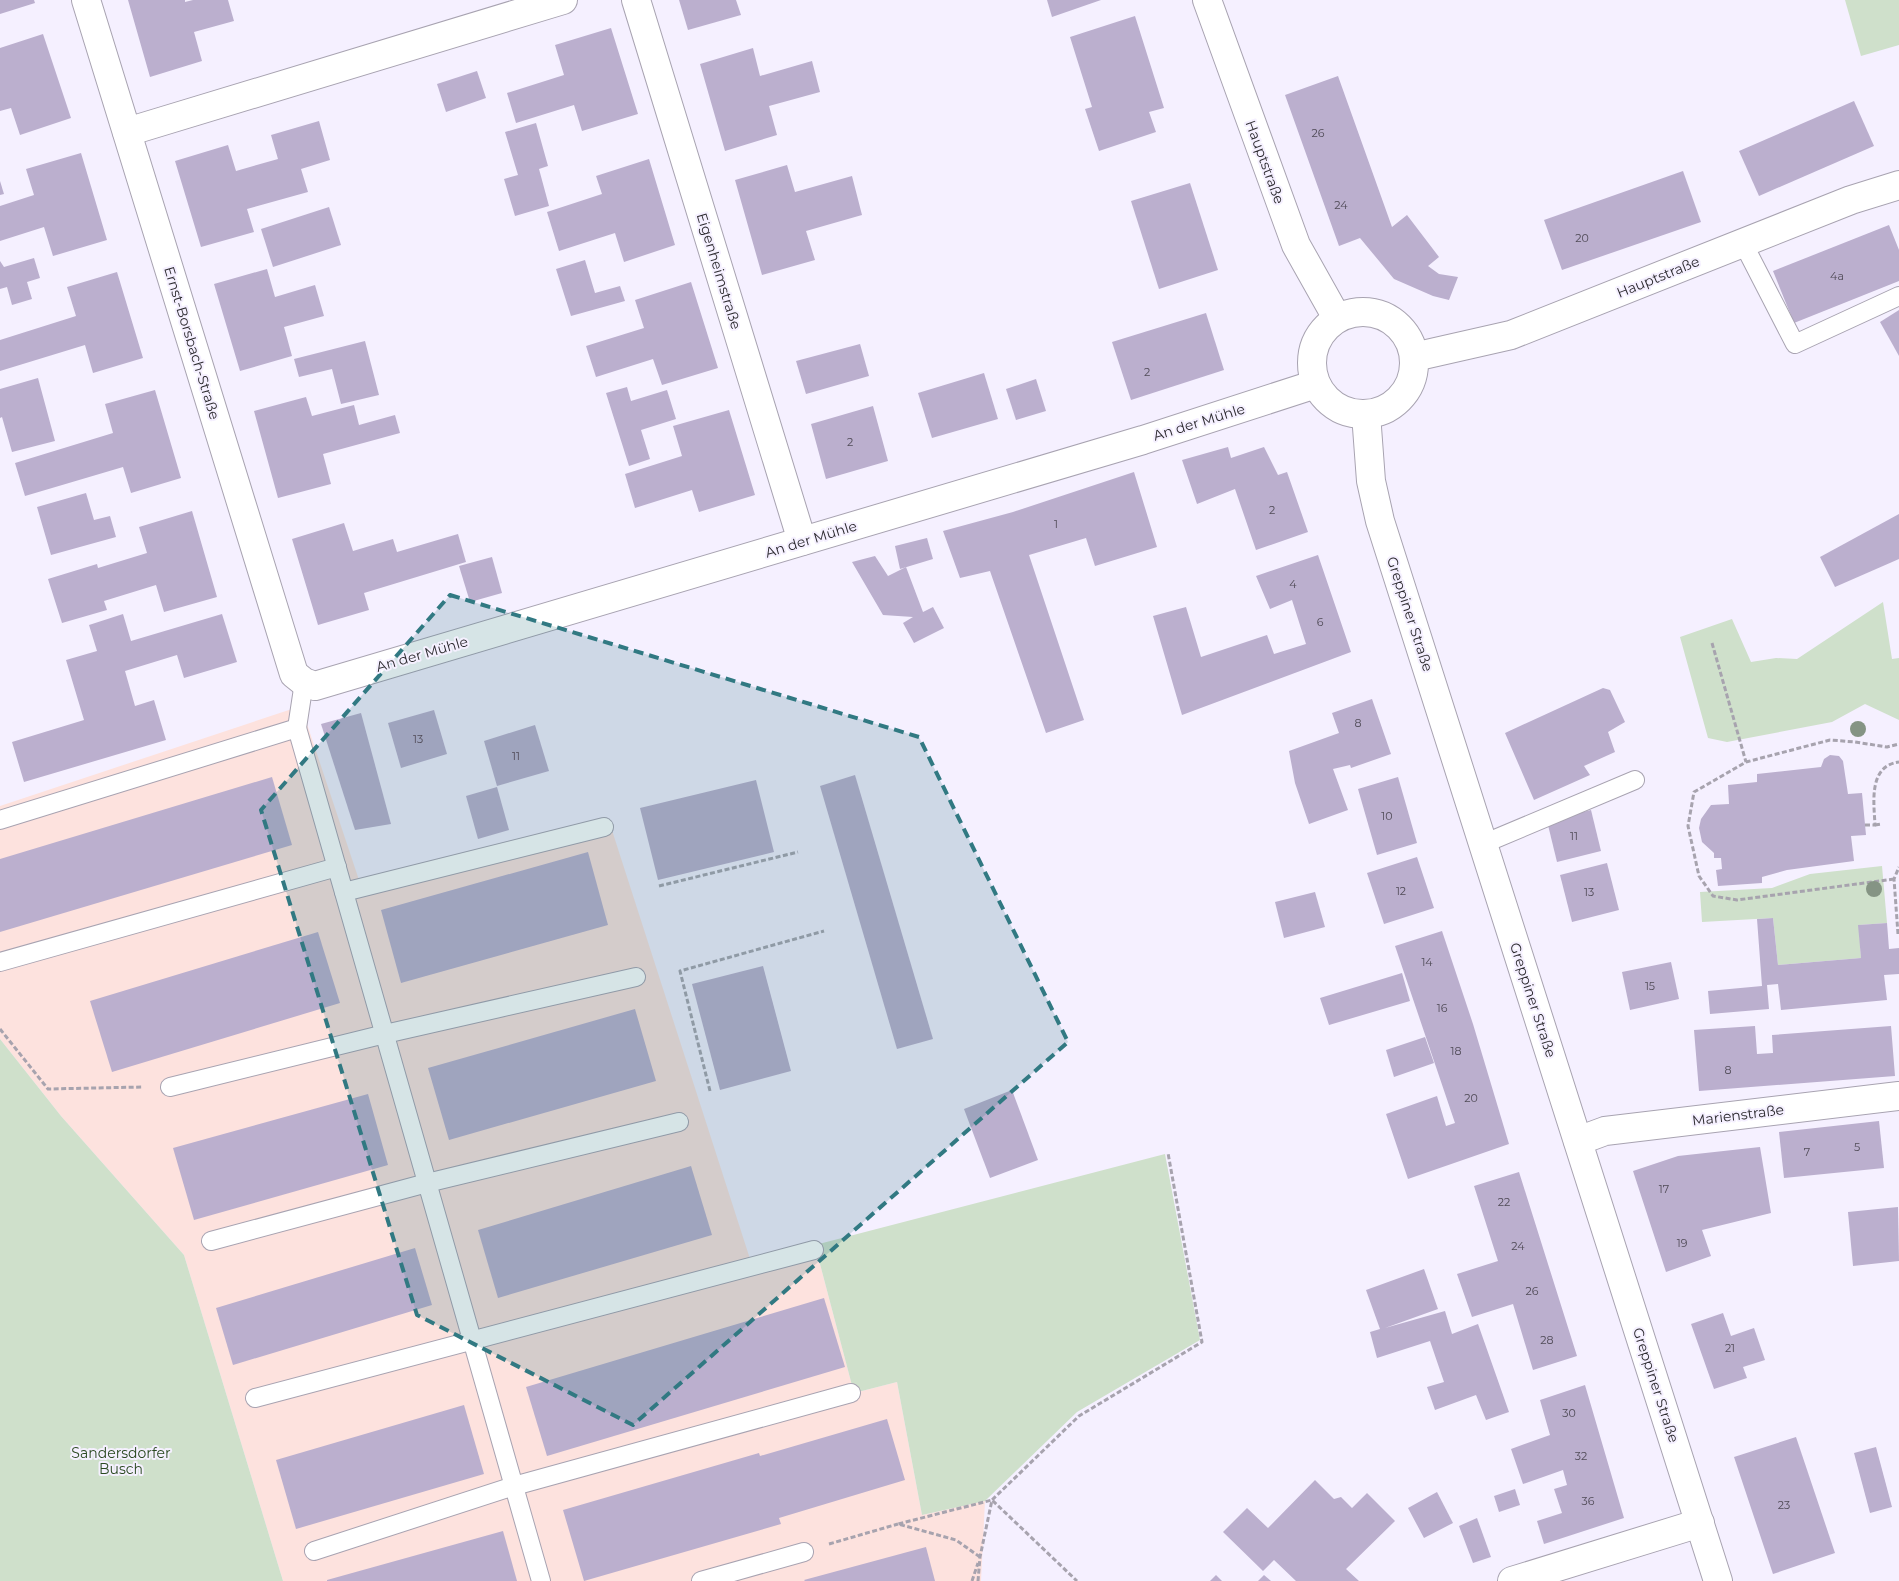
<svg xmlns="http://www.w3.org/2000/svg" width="1899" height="1581" viewBox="0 0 1899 1581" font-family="Montserrat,sans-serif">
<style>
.industrial{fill:#fde2de}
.green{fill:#cfe0cb}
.building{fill:#bbafce}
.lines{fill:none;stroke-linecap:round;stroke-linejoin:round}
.service-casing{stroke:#a8a3b1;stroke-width:20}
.minor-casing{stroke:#a8a3b1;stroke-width:30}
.tertiary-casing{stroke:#a8a3b1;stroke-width:30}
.path{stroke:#a7a3ae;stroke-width:3;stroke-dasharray:5 2.5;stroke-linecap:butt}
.service{stroke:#fff;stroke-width:18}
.minor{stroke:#fff;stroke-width:28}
.tertiary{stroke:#fff;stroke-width:28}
.tree{fill:#859484}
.marked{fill:#317982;fill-opacity:0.2;stroke:#317982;stroke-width:4;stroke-dasharray:10 6;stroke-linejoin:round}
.labels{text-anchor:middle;stroke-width:4;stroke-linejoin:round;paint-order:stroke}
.number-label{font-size:11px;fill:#504b57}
.street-label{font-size:14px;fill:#2c2a2f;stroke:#f5f0ff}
.park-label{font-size:14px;fill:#2a4920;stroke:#f5f0ff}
</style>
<rect width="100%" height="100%" fill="#f5f0ff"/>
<path class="industrial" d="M301,706L360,883L609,821L751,1262L815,1245L854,1393L897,1382L922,1515L985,1501L981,1581H283L184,1255L61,1116L0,1039V806Z"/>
<g class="green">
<path d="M1845,0H1899V45L1861,56Z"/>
<path d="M1883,602L1892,659L1899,658V720L1865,704L1832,722L1727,742L1708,738L1680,637L1732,619L1751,662L1776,658L1797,659Z"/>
<path d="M1882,866L1887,923L1859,925L1861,958L1778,965L1773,918L1702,922L1700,892L1772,888L1810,874Z"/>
<path d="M0,1039L61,1116L184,1255L283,1581H0Z"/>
<path d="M1165,1154L1200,1340L1077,1412L985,1501L922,1515L897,1382L854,1393L815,1245Z"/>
</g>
<g class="building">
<path d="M0,0H34L35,3L0,14Z"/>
<path d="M128,0H185V2L193,0H228L234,21L194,32L202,61L150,77Z"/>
<path d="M679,0H736L741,15L688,30Z"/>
<path d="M1047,0H1101L1052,17Z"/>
<path d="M1135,16L1164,108L1149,112L1156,132L1099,151L1085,109L1092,107L1070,37Z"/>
<path d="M611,28L638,114L582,131L574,105L516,123L507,93L564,75L555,45Z"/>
<path d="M43,34L71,118L20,135L11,108L0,111V48Z"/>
<path d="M753,48L760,76L812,61L820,92L769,106L777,135L725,151L700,64Z"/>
<path d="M477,71L486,98L446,112L437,84Z"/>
<path d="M1338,76L1392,227L1407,215L1439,257L1428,266L1439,274L1458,277L1449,300L1433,296L1394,279L1360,238L1339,246L1285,95Z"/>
<path d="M1854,101L1874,146L1759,196L1739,151Z"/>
<path d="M319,121L330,160L301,169L308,192L247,209L254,232L201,247L175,161L228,145L236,171L278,159L271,135Z"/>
<path d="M536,123L548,166L539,169L549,206L515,216L504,179L518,175L505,132Z"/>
<path d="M81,153L107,240L53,256L44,227L0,241V206L34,195L26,169Z"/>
<path d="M649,159L675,245L624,262L615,233L559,251L547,212L602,194L596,176Z"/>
<path d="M787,165L795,192L852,176L862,215L806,231L815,260L762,275L735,180Z"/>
<path d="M1683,171L1701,222L1562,270L1544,220Z"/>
<path d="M0,181L4,194L0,195Z"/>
<path d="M1190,183L1218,270L1159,289L1131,201Z"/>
<path d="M329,207L341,245L273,267L261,229Z"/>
<path d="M1889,225L1899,250V281L1794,323L1773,271Z"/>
<path d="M34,258L40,278L27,282L32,299L12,305L7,287L0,289V261L4,267Z"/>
<path d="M585,260L595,293L620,286L625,301L571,316L556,269Z"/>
<path d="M267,269L275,297L315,285L324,316L284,327L292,356L240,371L214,284Z"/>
<path d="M117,272L143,358L93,373L85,345L0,371V340L76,316L67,287Z"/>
<path d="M691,282L718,368L662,385L653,359L596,377L586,346L644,328L635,300Z"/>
<path d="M1899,310V356L1880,322Z"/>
<path d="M1206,313L1224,370L1131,400L1112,342Z"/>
<path d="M365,341L379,395L341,404L332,369L299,377L294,359Z"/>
<path d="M860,344L869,376L806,394L796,361Z"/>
<path d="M984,373L998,419L932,438L918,393Z"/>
<path d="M38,378L55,441L12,452L2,417L0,418V389Z"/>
<path d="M1036,379L1046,411L1016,420L1006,389Z"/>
<path d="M627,387L631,401L667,390L676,419L641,430L650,459L629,466L606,393Z"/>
<path d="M155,390L181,478L131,493L123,467L25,496L15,463L113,433L105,404Z"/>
<path d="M306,397L312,416L354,405L359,425L395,415L400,433L323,454L331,484L278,498L254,411Z"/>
<path d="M873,406L888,461L826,479L811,424Z"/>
<path d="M729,410L755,495L699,512L692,490L635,508L625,474L682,456L673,426Z"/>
<path d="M1228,447L1231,458L1264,447L1278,475L1287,472L1308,532L1256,550L1235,489L1197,504L1182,460Z"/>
<path d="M1134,472L1157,547L1095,566L1086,538L1029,555L1084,720L1046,733L990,571L960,578L943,531L1013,512Z"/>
<path d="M86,493L94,520L110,516L116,537L51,555L37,507Z"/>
<path d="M192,511L217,597L164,612L156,585L104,601L107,610L62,623L48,579L97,564L98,568L147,553L139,527Z"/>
<path d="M1899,514V559L1835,587L1820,557Z"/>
<path d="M344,523L353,551L393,539L397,552L458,534L466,562L364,593L369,610L318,625L292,539Z"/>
<path d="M927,538L933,559L900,569L895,546Z"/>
<path d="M1318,555L1351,652L1182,715L1153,616L1186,607L1201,657L1267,635L1274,654L1306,644L1292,600L1270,609L1256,576Z"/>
<path d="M875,556L888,576L906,567L923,612L933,607L944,628L914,643L903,623L913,617L883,615L852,562Z"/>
<path d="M492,557L502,593L470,602L459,566Z"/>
<path d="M123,614L131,641L222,614L237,662L184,678L177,655L125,671L135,706L154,700L166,740L24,782L12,742L84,720L66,660L97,651L89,625Z"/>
<path d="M1603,688L1610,690L1625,722L1608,732L1615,752L1584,766L1590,775L1534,800L1505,733Z"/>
<path d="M1372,699L1391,754L1351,768L1350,765L1333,769L1348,810L1309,824L1295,783L1289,751L1339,733L1332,713Z"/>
<path d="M434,710L447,754L401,768L388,723Z"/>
<path d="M361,713L391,824L355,830L321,724Z"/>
<path d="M535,725L549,771L497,786L484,741Z"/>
<path d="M1830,755L1839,756L1843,761L1848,794L1862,793L1866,835L1851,836L1854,861L1787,870L1762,877V883L1718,886L1716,870L1722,869L1721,858H1714V853L1702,842L1699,828L1701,819L1711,805L1729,804L1728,785L1757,782V774L1821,767L1824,759Z"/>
<path d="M855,775L933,1039L897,1049L820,786Z"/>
<path d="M272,777L292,845L0,932V859Z"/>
<path d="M1398,777L1417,843L1377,855L1358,789Z"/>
<path d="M756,780L774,852L658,880L640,808Z"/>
<path d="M497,787L509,830L478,839L466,796Z"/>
<path d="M1591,810L1601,851L1557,862L1547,821Z"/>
<path d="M588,852L608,925L401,983L381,910Z"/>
<path d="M1417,857L1434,908L1384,924L1367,873Z"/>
<path d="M1607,863L1619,910L1572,922L1560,875Z"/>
<path d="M1315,892L1325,927L1284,938L1275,902Z"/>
<path d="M1773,918L1778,965L1861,958L1858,925L1887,923L1889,949L1899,948V974L1884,975L1887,1000L1781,1010L1778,984L1767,985L1769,1009L1710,1014L1708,991L1762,986L1757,919Z"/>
<path d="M1442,931L1473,1024L1509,1144L1408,1179L1386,1114L1437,1096L1446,1126L1455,1123L1395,946Z"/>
<path d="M318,932L340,1003L112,1072L90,1001Z"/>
<path d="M1671,962L1679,999L1630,1010L1622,972Z"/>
<path d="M763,966L791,1071L720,1090L692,984Z"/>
<path d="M1402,973L1410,1001L1329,1025L1320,998Z"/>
<path d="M635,1009L656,1081L449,1140L428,1068Z"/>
<path d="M1755,1026L1757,1054L1773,1053L1772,1035L1891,1026L1895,1076L1699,1091L1694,1030Z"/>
<path d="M1425,1037L1434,1063L1394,1077L1386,1050Z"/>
<path d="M1012,1090L1038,1160L990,1178L964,1109Z"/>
<path d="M368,1094L388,1165L194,1220L173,1148Z"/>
<path d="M1879,1121L1884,1168L1784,1178L1779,1132Z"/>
<path d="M1760,1147L1771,1213L1702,1230L1711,1256L1666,1272L1633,1171L1678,1156Z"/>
<path d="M691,1166L712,1235L498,1298L478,1230Z"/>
<path d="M1519,1172L1577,1356L1533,1370L1513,1304L1472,1317L1457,1274L1498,1261L1474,1186Z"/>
<path d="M1898,1207L1899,1261L1853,1266L1848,1212Z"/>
<path d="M415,1248L432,1305L233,1365L216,1308Z"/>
<path d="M1424,1269L1438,1309L1385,1328L1445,1311L1452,1334L1478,1324L1509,1412L1486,1420L1476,1395L1435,1410L1427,1387L1444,1382L1430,1341L1377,1358L1370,1332L1380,1329L1366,1290Z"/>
<path d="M824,1298L845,1367L547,1456L526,1387Z"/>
<path d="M1723,1313L1731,1336L1754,1328L1765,1360L1743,1367L1747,1378L1714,1389L1691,1324Z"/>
<path d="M1585,1385L1624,1518L1544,1544L1537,1521L1562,1513L1554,1489L1567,1485L1563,1470L1523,1484L1511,1449L1550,1435L1540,1400Z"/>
<path d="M464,1405L484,1474L296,1529L276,1460Z"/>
<path d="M887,1419L905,1480L779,1518L781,1524L584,1581L563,1510L759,1453L760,1456Z"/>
<path d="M1796,1437L1835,1553L1773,1574L1734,1457Z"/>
<path d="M1876,1447L1892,1507L1870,1513L1854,1453Z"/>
<path d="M1315,1480L1334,1499L1341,1497L1352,1508L1367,1493L1395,1521L1346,1569L1359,1581H1296L1274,1560L1263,1571L1223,1532L1247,1508L1268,1528Z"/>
<path d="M1515,1489L1520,1505L1499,1512L1494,1496Z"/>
<path d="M1437,1492L1453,1523L1424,1538L1408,1508Z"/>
<path d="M1477,1518L1491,1557L1473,1563L1459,1526Z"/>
<path d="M503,1531L517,1581H327V1580Z"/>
<path d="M926,1547L935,1581H805L804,1580Z"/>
<path d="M1216,1575L1222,1581H1210Z"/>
<path d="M1264,1575L1271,1581H1258Z"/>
</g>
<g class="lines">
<g class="service-casing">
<g id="service">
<path d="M1743,243L1795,344L1899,296"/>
<path d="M297,728L541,1581"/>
<path d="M0,820L297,728L304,682"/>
<path d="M1483,844L1635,780"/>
<path d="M344,892L604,827"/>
<path d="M0,962L337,867"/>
<path d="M170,1087L385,1034L636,977"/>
<path d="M211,1241L427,1183L679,1122"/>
<path d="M255,1398L814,1250"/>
<path d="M314,1551L514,1486L851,1393"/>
<path d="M701,1581L804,1552"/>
</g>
</g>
<g class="minor-casing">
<g id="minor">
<path d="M86,0L294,674L304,682L315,686L1143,440L1316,384"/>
<path d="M636,0L802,541"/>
<path d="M127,132L563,0"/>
<path d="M1578,1141L1605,1131L1899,1096"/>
<path d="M1512,1581L1700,1523"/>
</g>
</g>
<g class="tertiary-casing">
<g id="tertiary">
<path d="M1207,0L1296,245L1337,318"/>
<circle cx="1363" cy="363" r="51"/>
<path d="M1414,357L1511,335L1851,200L1899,185"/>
<path d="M1366,414L1371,481L1380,521L1718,1581"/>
</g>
</g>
<g class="path">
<path d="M1712,643L1746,762"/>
<path d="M1865,825H1875C1874,803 1868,766 1899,762"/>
<path d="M1875,825L1882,824"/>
<path d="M1894,879L1737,900L1713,896L1699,876L1688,826L1694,792L1746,762L1830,740L1855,742L1887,747L1899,744"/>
<path d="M659,886L798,852"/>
<path d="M1898,934L1894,879L1899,867"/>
<path d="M0,1029L48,1089L143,1087"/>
<path d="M710,1091L680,971L824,931"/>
<path d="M829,1544L898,1524"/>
<path d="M980,1557L956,1540L898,1524L992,1500L1077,1581"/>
<path d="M972,1581L978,1563"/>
<path d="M978,1581L980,1557L992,1500L1079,1416L1202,1342L1168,1153"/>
</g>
<use href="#service" class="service"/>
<use href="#minor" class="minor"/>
<use href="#tertiary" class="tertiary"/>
</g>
<g class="tree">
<circle cx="1858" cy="729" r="8"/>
<circle cx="1874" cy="889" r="8"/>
</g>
<path class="marked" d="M450,595L919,737L1068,1042L633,1425L417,1315L261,810Z"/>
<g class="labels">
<g class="number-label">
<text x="1318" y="137">26</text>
<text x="1341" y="209">24</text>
<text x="1582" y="242">20</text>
<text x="1837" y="280">4a</text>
<text x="1147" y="376">2</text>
<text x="850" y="446">2</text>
<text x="1272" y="514">2</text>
<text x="1056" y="528">1</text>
<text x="1293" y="588">4</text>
<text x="1320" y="626">6</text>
<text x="1358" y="727">8</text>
<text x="418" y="743">13</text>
<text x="516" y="760">11</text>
<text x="1387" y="820">10</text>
<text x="1574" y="840">11</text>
<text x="1401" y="895">12</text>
<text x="1589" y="896">13</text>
<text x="1427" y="966">14</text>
<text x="1650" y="990">15</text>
<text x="1442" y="1012">16</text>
<text x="1456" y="1055">18</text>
<text x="1728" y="1074">8</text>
<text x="1471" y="1102">20</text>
<text x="1857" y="1151">5</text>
<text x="1807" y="1156">7</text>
<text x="1664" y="1193">17</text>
<text x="1504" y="1206">22</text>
<text x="1682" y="1247">19</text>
<text x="1518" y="1250">24</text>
<text x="1532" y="1295">26</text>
<text x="1547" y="1344">28</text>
<text x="1730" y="1352">21</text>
<text x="1569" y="1417">30</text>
<text x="1581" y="1460">32</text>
<text x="1588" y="1505">36</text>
<text x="1784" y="1509">23</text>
</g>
<g class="street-label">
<text transform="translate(1265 162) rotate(70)" y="5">Hauptstraße</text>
<text transform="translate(719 271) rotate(73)" y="5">Eigenheimstraße</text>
<text transform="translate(1658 277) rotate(-22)" y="5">Hauptstraße</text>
<text transform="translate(192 343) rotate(73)" y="5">Ernst-Borsbach-Straße</text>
<text transform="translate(1199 422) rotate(-17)" y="5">An der Mühle</text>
<text transform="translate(811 539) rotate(-17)" y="5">An der Mühle</text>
<text transform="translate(1410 614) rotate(72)" y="5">Greppiner Straße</text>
<text transform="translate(422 654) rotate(-16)" y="5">An der Mühle</text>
<text transform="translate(1533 1000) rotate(72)" y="5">Greppiner Straße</text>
<text transform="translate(1738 1115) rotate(-7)" y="5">Marienstraße</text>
<text transform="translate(1656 1385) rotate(72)" y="5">Greppiner Straße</text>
</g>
<g class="park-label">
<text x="121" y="1458">Sandersdorfer<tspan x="121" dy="16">Busch</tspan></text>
</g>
</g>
</svg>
